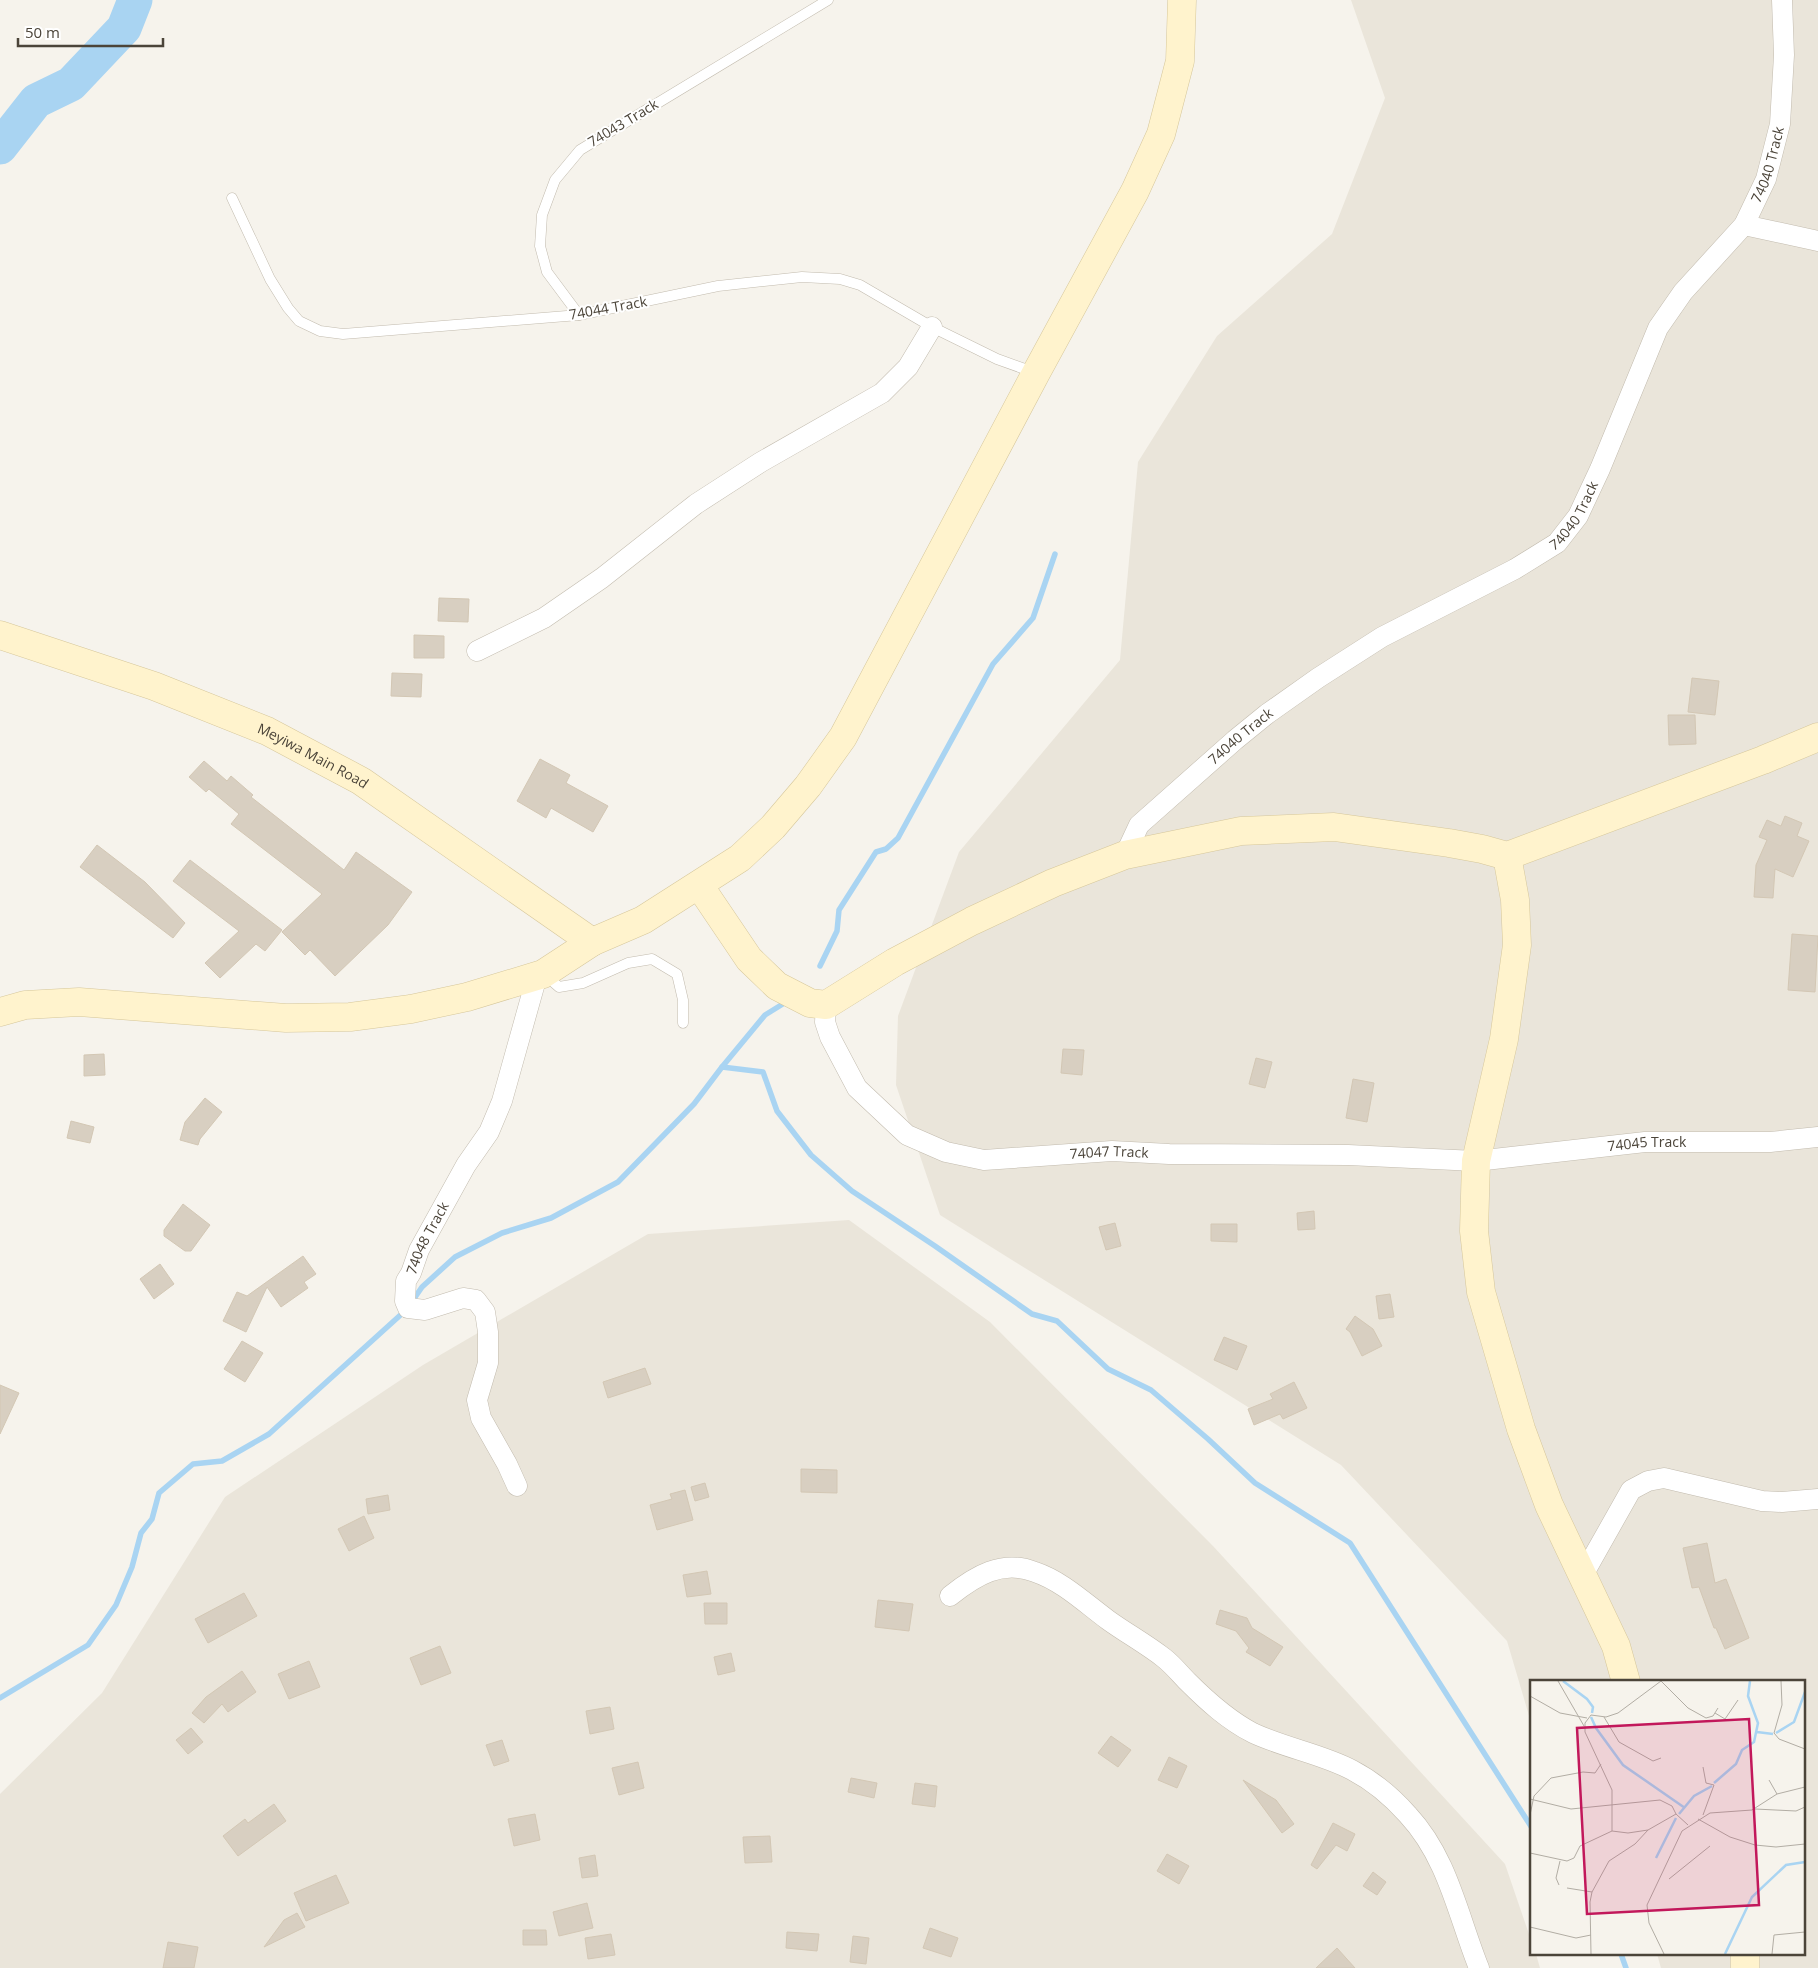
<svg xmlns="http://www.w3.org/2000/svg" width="1818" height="1968" viewBox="0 0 1818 1968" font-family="'Open Sans',sans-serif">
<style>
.residential{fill:#eae5da}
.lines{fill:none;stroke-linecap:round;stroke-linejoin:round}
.stream{stroke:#a9d4f2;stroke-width:5.5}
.river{stroke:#a9d4f2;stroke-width:35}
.building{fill:#d8cfc1;stroke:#d3c7b4}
.lane-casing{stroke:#c2bbae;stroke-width:11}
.street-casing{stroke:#c2bbae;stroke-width:21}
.secondary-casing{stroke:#d6c79b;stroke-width:29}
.lane{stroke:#fff;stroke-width:10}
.street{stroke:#fff;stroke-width:20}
.secondary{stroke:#fff3cd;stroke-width:28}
.labels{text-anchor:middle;stroke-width:4;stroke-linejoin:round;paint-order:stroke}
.street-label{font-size:14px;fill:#4b4439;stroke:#fff}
.inset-river{fill:none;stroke:#a9d4f2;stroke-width:2.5}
.inset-road{fill:none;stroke:#b2ada4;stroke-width:1}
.view{fill:#c2185b;fill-opacity:0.15;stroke:#c2185b;stroke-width:2.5}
.inset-edge{fill:none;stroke:#4b4439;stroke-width:2.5}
</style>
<rect width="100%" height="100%" fill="#f6f3ec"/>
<g class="residential">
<path d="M1351,0H1818V1968H1661L1657,1954H1804V1682H1532V1726L1507,1641L1341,1465L940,1215L896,1085L898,1016L959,852L1120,660L1138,462L1217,336L1332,234L1385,98Z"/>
<path d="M849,1220L990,1322L1213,1546L1505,1864L1532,1943V1954H1536L1540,1968H0V1794L102,1693L225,1497L423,1365L648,1234Z"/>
</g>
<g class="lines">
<g class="stream">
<path d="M820,966L837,931L839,910L876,852L886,849L898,838L993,664L1033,618L1055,554"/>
<path d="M722,1067L763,1072L777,1111L811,1155L852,1191L935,1246L1032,1314L1057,1321L1108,1369L1151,1390L1208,1439L1255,1483L1350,1543L1532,1828"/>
<path d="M411,1303L422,1287L455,1257L502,1233L551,1218L618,1182L694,1104L722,1067L765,1015L786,1002"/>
<path d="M0,1698L88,1645L116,1605L132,1567L141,1533L152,1519L159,1493L193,1464L222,1461L269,1434L406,1310"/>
<path d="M1621,1954L1626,1968"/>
</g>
<path class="river" d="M0,147L36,101L71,84L124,28L135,0"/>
</g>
<g class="building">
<path d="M439,598L469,599L468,622L438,621Z"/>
<path d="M414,635L444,636V658H414Z"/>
<path d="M392,673L422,674L421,697L391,696Z"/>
<path d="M1692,678L1719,681L1715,715L1688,712Z"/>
<path d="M1668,715H1695L1696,744L1669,745Z"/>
<path d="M540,759L570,775L566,783L608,806L593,832L551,808L546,818L517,801Z"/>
<path d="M204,761L227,781L231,776L253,795L251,797L344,870L356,852L412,892L388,925L335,976L310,950L305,955L282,932L322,894L231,824L239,814L209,789L206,792L189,777Z"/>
<path d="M1785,816L1802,823L1797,836L1809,841L1793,877L1775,869L1773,898L1754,897L1756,865L1767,840L1759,837L1767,820L1781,826Z"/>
<path d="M97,845L145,882L185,923L173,938L80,867Z"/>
<path d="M190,860L282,930L265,951L256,944L220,978L205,963L239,931L173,881Z"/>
<path d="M1792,934L1818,936L1815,992L1788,990Z"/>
<path d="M1063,1049L1084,1050L1082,1075L1061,1073Z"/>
<path d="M104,1054L105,1075L84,1076V1055Z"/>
<path d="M1256,1058L1272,1062L1265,1088L1249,1084Z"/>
<path d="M1353,1079L1374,1083L1367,1122L1346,1118Z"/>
<path d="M205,1098L222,1112L200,1139L198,1145L180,1140L185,1122Z"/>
<path d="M71,1121L94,1127L90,1143L67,1138Z"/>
<path d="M183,1204L210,1225L191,1251H185L164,1236V1230Z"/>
<path d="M1314,1211L1315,1229L1298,1230L1297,1213Z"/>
<path d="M1115,1223L1121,1246L1106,1250L1099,1227Z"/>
<path d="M1211,1224H1237V1242L1211,1241Z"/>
<path d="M303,1256L316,1274L304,1282L308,1288L281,1307L267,1287L246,1332L223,1321L237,1292L247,1296Z"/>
<path d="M160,1264L174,1284L154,1299L140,1279Z"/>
<path d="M1390,1294L1394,1317L1379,1319L1376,1296Z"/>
<path d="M1355,1316L1373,1329L1382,1346L1362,1356L1350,1332L1346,1329Z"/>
<path d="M1224,1337L1247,1346L1237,1370L1214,1360Z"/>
<path d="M242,1341L263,1353L245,1382L224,1369Z"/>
<path d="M645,1368L651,1384L608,1398L603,1382Z"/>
<path d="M1294,1382L1307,1408L1283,1419L1280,1414L1254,1425L1248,1409L1273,1399L1270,1394Z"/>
<path d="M0,1385L19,1393L0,1434Z"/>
<path d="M801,1469L837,1470V1493L801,1492Z"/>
<path d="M705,1483L709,1497L695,1501L691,1487Z"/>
<path d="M685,1490L693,1520L657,1530L650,1505L672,1499L670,1494Z"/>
<path d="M388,1495L390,1510L368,1514L366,1499Z"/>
<path d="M364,1516L374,1538L349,1551L338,1529Z"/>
<path d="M1707,1543L1715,1583L1726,1579L1749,1638L1725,1649L1716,1628H1714L1699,1587L1692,1588L1683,1548Z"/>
<path d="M707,1571L711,1594L687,1597L683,1575Z"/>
<path d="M244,1593L257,1616L208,1643L195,1619Z"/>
<path d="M878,1600L913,1604L909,1631L875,1627Z"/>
<path d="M704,1603H727V1624H705Z"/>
<path d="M1220,1610L1247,1618L1252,1628L1283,1647L1270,1666L1246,1652L1249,1648L1236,1631L1216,1624Z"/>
<path d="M440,1646L451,1673L421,1685L410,1658Z"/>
<path d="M731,1653L735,1671L718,1675L714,1657Z"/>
<path d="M309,1661L320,1687L289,1699L278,1674Z"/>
<path d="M242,1671L256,1692L228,1712L222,1704L204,1723L192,1713L206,1697Z"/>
<path d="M610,1707L614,1729L590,1734L586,1711Z"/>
<path d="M191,1728L203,1742L188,1754L176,1740Z"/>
<path d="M1111,1736L1131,1750L1118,1767L1098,1753Z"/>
<path d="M502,1740L509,1761L494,1766L486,1745Z"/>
<path d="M1169,1757L1187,1766L1177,1788L1158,1780Z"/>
<path d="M638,1762L644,1788L619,1795L612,1768Z"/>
<path d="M851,1778L877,1783L874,1798L848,1792Z"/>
<path d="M1243,1780L1276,1800L1294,1824L1282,1833Z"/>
<path d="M915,1783L937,1786L935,1807L912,1804Z"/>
<path d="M274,1804L286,1821L238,1856L223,1836L245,1819L248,1823Z"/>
<path d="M535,1814L540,1840L514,1846L508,1819Z"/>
<path d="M1333,1823L1355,1834L1347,1851L1336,1845L1317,1869L1311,1865Z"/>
<path d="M770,1836L772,1862L745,1863L743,1837Z"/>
<path d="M1167,1854L1189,1866L1179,1884L1157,1871Z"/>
<path d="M595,1855L598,1876L582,1878L579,1858Z"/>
<path d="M1373,1872L1386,1882L1377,1895L1363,1886Z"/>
<path d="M336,1875L349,1903L306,1921L294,1893Z"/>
<path d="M587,1903L593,1928L559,1936L553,1912Z"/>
<path d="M297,1913L305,1927L264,1947L284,1920Z"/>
<path d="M930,1928L958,1938L951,1957L923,1948Z"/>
<path d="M523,1930H546L547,1945H523Z"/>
<path d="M787,1932L819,1934L817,1951L786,1948Z"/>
<path d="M611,1934L615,1955L588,1959L585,1938Z"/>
<path d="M853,1936L869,1938L866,1964L850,1962Z"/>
<path d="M168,1942L198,1947L194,1968H163Z"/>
<path d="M1337,1948L1355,1968H1316Z"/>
</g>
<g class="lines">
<g class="lane-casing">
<g id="lane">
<path d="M232,198L270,279L288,308L299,321L320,331L343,334L579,315L718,286L802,277L840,279L860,285L932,327L997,359L1036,373"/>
<path d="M579,315L547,272L540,246L542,215L555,180L580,150L828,0"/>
<path d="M544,974L559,987L583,983L628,963L652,959L677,974L683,1000V1023"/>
</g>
</g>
<g class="street-casing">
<g id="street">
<path d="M1744,225L1818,241"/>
<path d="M477,651L544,618L602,578L696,504L761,462L882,393L908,367L932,327"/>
<path id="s1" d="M1125,855L1139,825L1235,740L1267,714L1318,678L1382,637L1515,569L1557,543L1578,516L1600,469L1658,328L1683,292L1744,225L1766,179L1780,124L1784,55L1782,0"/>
<path id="s2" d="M826,1005L825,1022L830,1037L857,1088L907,1135L946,1152L984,1160L1112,1151L1169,1154L1348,1155L1476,1161L1645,1142H1770L1818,1137"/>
<path id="s3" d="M517,1486L507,1464L481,1418L477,1400L488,1363V1332L485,1312L476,1300L463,1298L425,1310L408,1308L405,1301L406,1281L411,1273L419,1250L466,1165L489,1132L502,1101L537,976"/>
<path d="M1583,1575L1631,1490L1648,1481L1664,1478L1762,1501L1782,1502L1818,1499"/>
<path d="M950,1596C975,1576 1002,1559 1035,1572C1062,1581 1085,1603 1108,1620C1126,1633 1146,1644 1164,1658C1173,1665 1180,1674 1188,1682C1208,1702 1228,1720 1253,1733C1285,1748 1322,1754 1352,1770C1373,1781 1393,1798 1408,1815C1448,1858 1458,1916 1479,1968"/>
</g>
</g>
<g class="secondary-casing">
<g id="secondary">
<path id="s4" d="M0,635L154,686L267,731L361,781L592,942"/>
<path d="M1507,856L1515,900L1517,945L1504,1039L1476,1161L1474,1231L1481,1292L1521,1429L1549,1505L1616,1646L1626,1682"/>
<path d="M699,885L749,959L777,986L810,1003L826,1005L895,962L972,921L1053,883L1125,855L1241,831L1334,827L1449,843L1482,849L1507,856L1763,760L1818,737"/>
<path d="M0,1012L25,1005L79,1002L286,1018L350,1017L411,1009L467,997L543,974L592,942L643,920L740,858L773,827L808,786L843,737L1036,373L1135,191L1161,134L1180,61L1182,0"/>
<path d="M1745,1968V1954"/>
</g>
</g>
<use href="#lane" class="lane"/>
<use href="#street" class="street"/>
<use href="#secondary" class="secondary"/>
</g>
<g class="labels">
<g class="street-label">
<text transform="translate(623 123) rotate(-31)" y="5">74043 Track</text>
<text dy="5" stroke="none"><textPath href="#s1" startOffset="978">74040 Track</textPath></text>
<text transform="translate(608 308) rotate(-10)" y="5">74044 Track</text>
<text dy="5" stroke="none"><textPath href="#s1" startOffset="572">74040 Track</textPath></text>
<text dy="5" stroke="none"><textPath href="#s1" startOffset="168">74040 Track</textPath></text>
<text dy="5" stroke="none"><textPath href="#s4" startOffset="336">Meyiwa Main Road</textPath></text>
<text dy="5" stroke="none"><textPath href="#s2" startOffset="905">74045 Track</textPath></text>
<text dy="5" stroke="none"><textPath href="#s2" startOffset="366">74047 Track</textPath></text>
<text dy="5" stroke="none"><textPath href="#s3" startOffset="346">74048 Track</textPath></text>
</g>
</g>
<g transform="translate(1530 1680)">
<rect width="275" height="275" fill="#f6f3ec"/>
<path class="inset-river" d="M33,1L57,19L63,27L62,33M61,37L66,48L93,85L155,128M227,52L243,54M246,53L264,42L275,12M184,103L206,84L212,70L224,62L228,43L218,16L220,1M149,134L164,116L182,106M126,178L146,138M195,274L222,217L256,185L275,182"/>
<path class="inset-road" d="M28,1L54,46M131,1L158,28L176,38L183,36L188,28M251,1L252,25L244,53L249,59L275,69M0,16L30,33L57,38M185,33L195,39L208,20M74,37L89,62L123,81L131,78M173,87L176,103L184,105L173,135M239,100L247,114M0,119L41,129L130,120L142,126L146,134M225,129L266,131L275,127M0,135L4,116L21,98L53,92L65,93L71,84M168,139L200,157L225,165L246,167L275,164M82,151V110L55,52V43L61,35L76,37L88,33L131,1M0,173L37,181L44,178L50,166L82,151L98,153L118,150L146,134L158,145M139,199L180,166M29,205L26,198L30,181M37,208L62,212M0,247L46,258L61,255M61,274L60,222L62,212L79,181L105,164L118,150M134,274L119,243L117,225L152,151L180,133L222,130L247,114L275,107M242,274L244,255L275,252"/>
<path class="view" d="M219,39L229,225L57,234L47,48Z"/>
<rect width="275" height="275" class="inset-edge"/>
</g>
<path d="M18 38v8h145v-8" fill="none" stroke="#4b4439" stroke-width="2.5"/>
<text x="25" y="38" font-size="15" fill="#4b4439" stroke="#ffffff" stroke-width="4" paint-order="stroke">50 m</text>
</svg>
